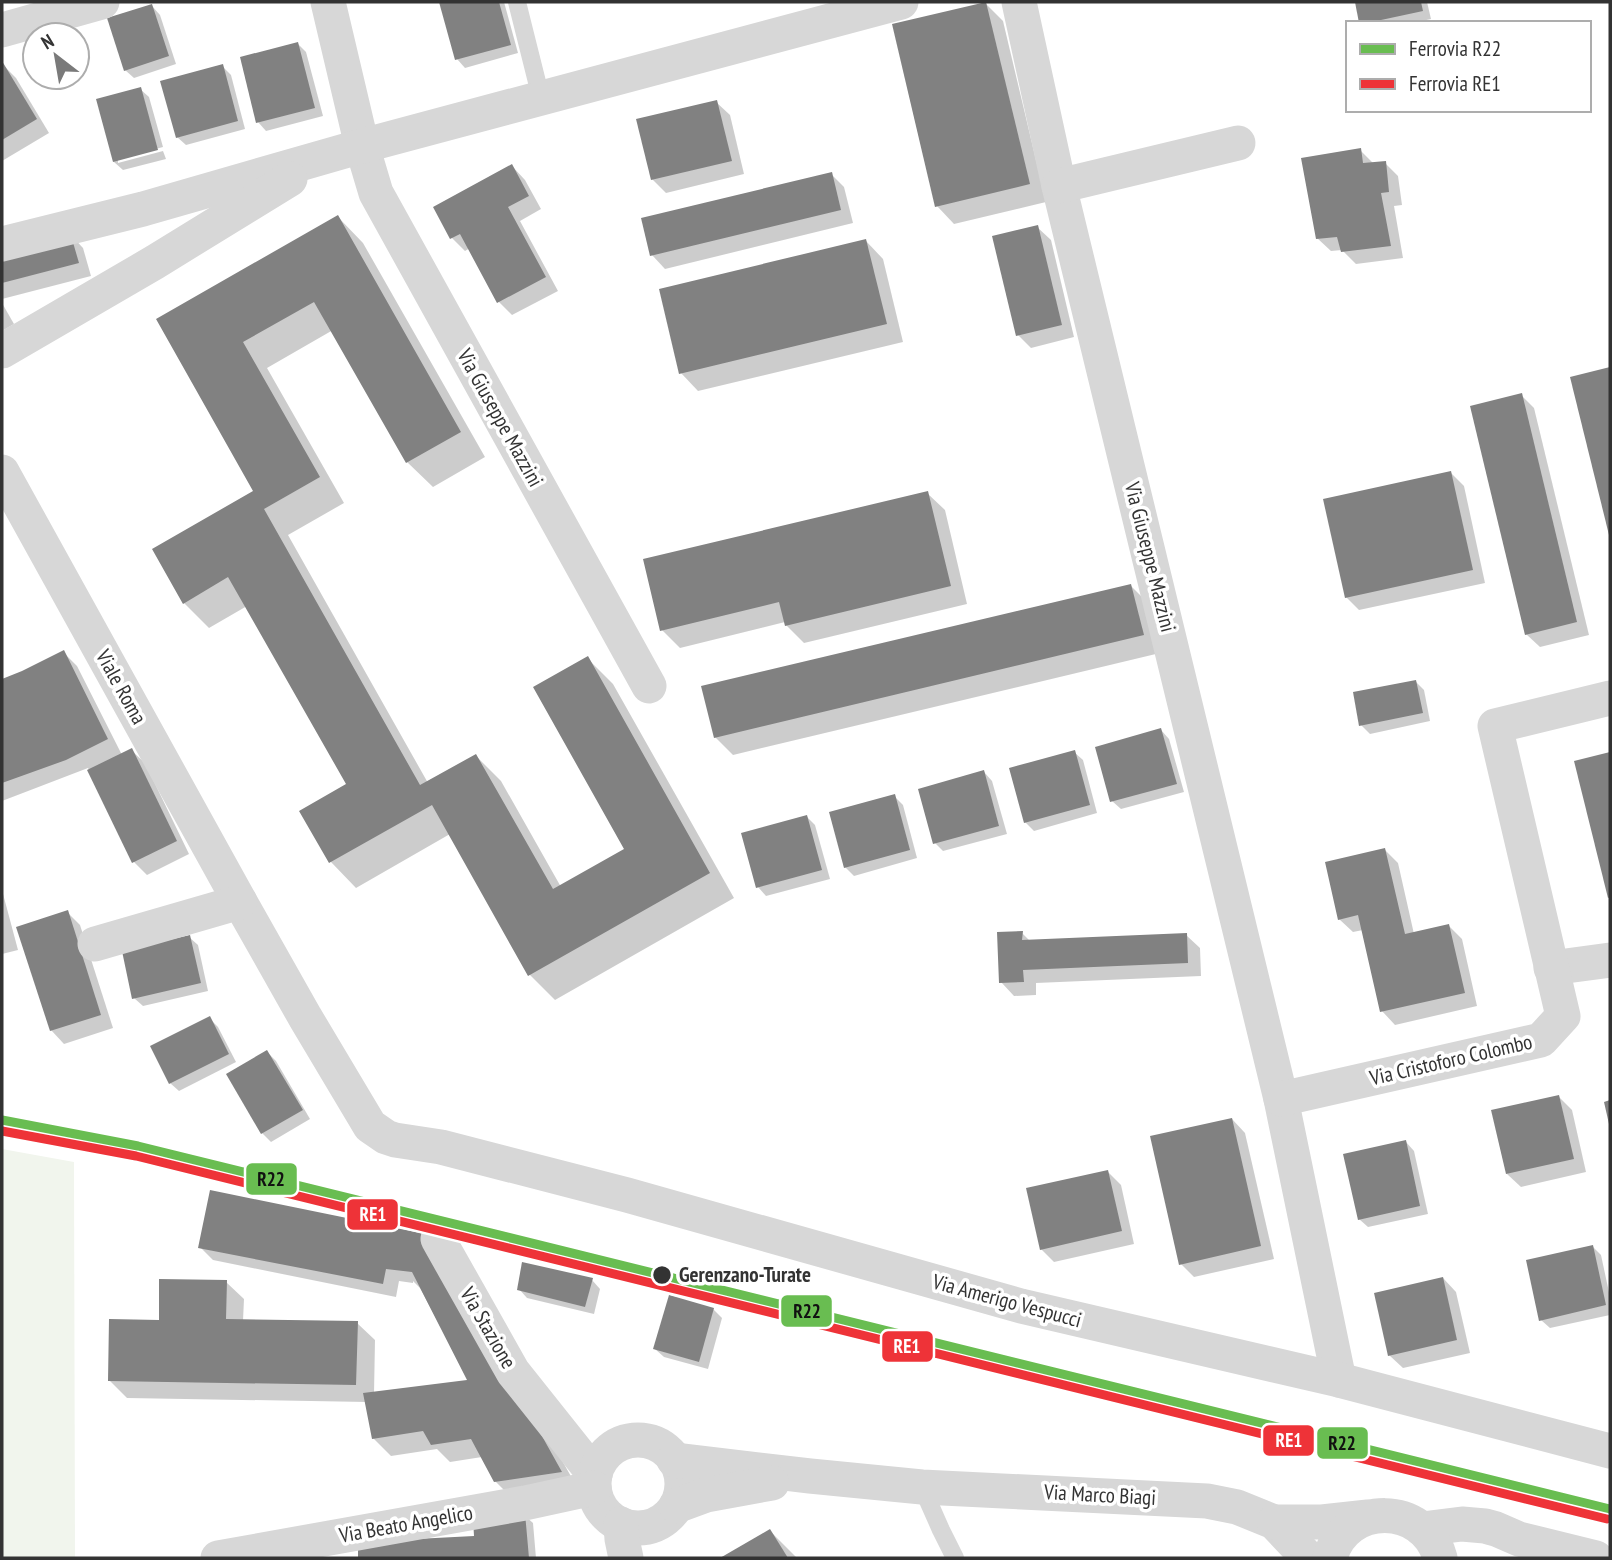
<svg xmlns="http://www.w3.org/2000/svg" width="1612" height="1560" viewBox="0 0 1612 1560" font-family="'PT Sans Narrow',sans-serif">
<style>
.green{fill:#f1f5ed}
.shadow{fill:#0003}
.building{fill:#818181}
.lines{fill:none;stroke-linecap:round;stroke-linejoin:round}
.service{stroke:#d7d7d7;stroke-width:18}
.minor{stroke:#d7d7d7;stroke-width:35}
.rail-1-casing{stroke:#fff;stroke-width:14}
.rail-2-casing{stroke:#fff;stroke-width:14}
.rail-1{stroke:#69bd51;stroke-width:9}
.rail-2{stroke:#ee3338;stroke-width:9}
.stop-dot{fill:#333;stroke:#fff;stroke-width:2.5}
.labels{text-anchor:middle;stroke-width:7;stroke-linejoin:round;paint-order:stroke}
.street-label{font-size:21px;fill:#333;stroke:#fff}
.stop-label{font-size:21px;font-weight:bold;fill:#333;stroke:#fff;text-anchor:start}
.line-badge{stroke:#fff;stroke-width:2.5}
.badge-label{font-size:19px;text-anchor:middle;font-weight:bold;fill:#fff}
.pale-badge-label{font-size:19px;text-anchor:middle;font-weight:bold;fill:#111}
</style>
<rect width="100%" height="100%" fill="#fff"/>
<path class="green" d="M2,1149L74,1162L75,1558H2Z"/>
<g class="shadow">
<path d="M441,2H504L518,53L465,68L457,59Z"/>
<path d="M1356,2H1427L1431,19L1413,23H1361Z"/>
<path d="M985,3L1003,21L1046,202L954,224L937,206Z"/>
<path d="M152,6L160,15L176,64L134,78L125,70Z"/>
<path d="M298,44L306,52L323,116L266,131L258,122Z"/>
<path d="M3,65L16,78L49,133L2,161Z"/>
<path d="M222,66L231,75L245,129L186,145L177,137Z"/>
<path d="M140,89L149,97L163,147L118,159V163L163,151L166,159L123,170L114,162Z"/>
<path d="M716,102L730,115L744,174L666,193L652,179Z"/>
<path d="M1360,150L1374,164L1385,163L1398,176L1402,205L1394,206L1403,258L1356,264L1342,250L1331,251L1317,238Z"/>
<path d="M512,166L525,180L541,209L520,221L558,291L512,315L499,302L470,248L465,251L452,238L435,208Z"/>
<path d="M831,174L844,187L853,223L665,269L652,255Z"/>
<path d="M338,217L363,243L485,457L433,487L407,462L333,330L267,368L344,503L288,535L428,783L476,756L501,781L561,887L627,849L587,658L613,684L734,898L555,1000L530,975L450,834L356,888L331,862L302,811L348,785L247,606L209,628L184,603L256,492L158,320Z"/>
<path d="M1037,227L1051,240L1074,337L1031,348L1018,335Z"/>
<path d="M70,234L83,248L91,276L2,299V252Z"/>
<path d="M866,241L883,259L903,342L698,391L681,373Z"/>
<path d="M2,303L14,324L2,331Z"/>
<path d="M1610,369V531L1572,378Z"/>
<path d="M1521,395L1534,408L1589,635L1540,647L1526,634Z"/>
<path d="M1451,473L1464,486L1485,583L1359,610L1346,597Z"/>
<path d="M927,493L945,510L967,604L804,643L786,625L785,622L680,648L662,630Z"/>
<path d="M1131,586L1148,603L1160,653L733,755L715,737Z"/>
<path d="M64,653L77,666L122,755L131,750L145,763L189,854L147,875L134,862L88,768L2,801V681L23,673Z"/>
<path d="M1416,682L1424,690L1430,721L1370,734L1361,725Z"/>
<path d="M1161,730L1169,739L1184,792L1121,809L1112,801Z"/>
<path d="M1074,752L1083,760L1097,813L1034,831L1025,822Z"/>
<path d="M1610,754V898L1576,762Z"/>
<path d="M984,772L992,781L1007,834L943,851L935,843Z"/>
<path d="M894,796L903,805L917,858L854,876L845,867Z"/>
<path d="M807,817L815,825L830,879L766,896L758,887Z"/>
<path d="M1385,850L1398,863L1414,934L1449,926L1462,939L1477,1006L1395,1025L1382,1011L1363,930L1353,932L1339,919Z"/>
<path d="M2,890L18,950L2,954Z"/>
<path d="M67,912L80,925L113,1028L64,1044L51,1030Z"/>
<path d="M1022,933L1031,942L1186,935L1200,948L1201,976L1036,983V995L1014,996L1001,982Z"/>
<path d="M189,937L198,945L208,991L143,1006L134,998Z"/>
<path d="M209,1018L218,1027L236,1062L179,1091L170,1083Z"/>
<path d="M267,1052L276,1061L310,1119L271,1142L262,1133Z"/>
<path d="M1559,1097L1572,1110L1586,1172L1521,1187L1507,1174Z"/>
<path d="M1232,1119L1245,1133L1274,1259L1194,1277L1181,1264Z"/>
<path d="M1406,1142L1414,1151L1428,1214L1368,1227L1359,1219Z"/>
<path d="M1108,1172L1121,1185L1134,1244L1054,1262L1041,1249Z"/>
<path d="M1592,1246L1601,1255L1610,1297V1315L1550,1328L1541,1320Z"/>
<path d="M200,1247L447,1254L578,1489L513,1499L495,1481L482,1457L450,1462L437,1449L391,1456L373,1438L367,1402L127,1398L110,1381L161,1322L226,1282L244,1299L243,1321L357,1323L375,1340L374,1394L470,1382L420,1288L413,1281V1283L399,1281L396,1297L213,1260Z"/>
<path d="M1443,1278L1456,1292L1470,1353L1403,1368L1389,1355Z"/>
<path d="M592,1280L600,1289L594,1314L527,1298L519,1289Z"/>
<path d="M713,1309L722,1318L708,1369L664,1357L655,1349Z"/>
<path d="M524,1515L533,1523L536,1558H360V1544L476,1538Z"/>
<path d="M770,1531L797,1558H724Z"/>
</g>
<g class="building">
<path d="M439,2H499L511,45L455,60Z"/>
<path d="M986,2L1030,184L935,207L892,24Z"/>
<path d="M1355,2H1421L1423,11L1367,23H1359Z"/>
<path d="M152,4L169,56L124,71L107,18Z"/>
<path d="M298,42L315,108L256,123L240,57Z"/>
<path d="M2,61L37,119L2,140Z"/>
<path d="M223,64L238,121L176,138L160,81Z"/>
<path d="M141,87L158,150L113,162L96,99Z"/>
<path d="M717,100L732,161L651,180L636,119Z"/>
<path d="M1361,148L1363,163L1386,161L1389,192L1381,193L1391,246L1341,252L1337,237L1316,239L1301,158Z"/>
<path d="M512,164L529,196L508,207L546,277L497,303L460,234L450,239L433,207Z"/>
<path d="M832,172L841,210L650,256L641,218Z"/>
<path d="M338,215L461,432L406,463L314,302L243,342L320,477L264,509L420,785L476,754L553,889L624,849L533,687L588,656L710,873L528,976L432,805L329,863L299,811L346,784L228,577L183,604L152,549L253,491L156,319Z"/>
<path d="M1038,225L1062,325L1016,336L992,236Z"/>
<path d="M70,232L79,263L2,283V251Z"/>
<path d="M866,239L887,324L679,374L659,289Z"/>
<path d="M1610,367V535H1609L1570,377Z"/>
<path d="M1522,393L1577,622L1525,635L1470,406Z"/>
<path d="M1451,471L1473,570L1345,598L1323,499Z"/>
<path d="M928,491L951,586L785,626L779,602L660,631L643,559Z"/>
<path d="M1131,584L1144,635L714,738L701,686Z"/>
<path d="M64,650L108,739L66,760L2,783V679L22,671Z"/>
<path d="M1416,680L1423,713L1359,726L1353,692Z"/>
<path d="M1161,728L1177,784L1110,802L1095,747Z"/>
<path d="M132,748L177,841L132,863L87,770Z"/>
<path d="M1075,750L1090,805L1024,823L1009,768Z"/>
<path d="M1610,752V897L1608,898L1574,761Z"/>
<path d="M984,770L999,826L933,844L918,789Z"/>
<path d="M895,794L910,850L844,868L829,812Z"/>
<path d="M807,815L822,870L756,888L741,833Z"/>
<path d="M1385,848L1405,934L1449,924L1465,993L1380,1012L1358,915L1338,920L1325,862Z"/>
<path d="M68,910L101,1015L50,1031L16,927Z"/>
<path d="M1023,931L1022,940L1187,933L1188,963L1023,970L1024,982L999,983L997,932Z"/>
<path d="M190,935L201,983L132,999L122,951Z"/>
<path d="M210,1016L229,1054L169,1084L150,1046Z"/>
<path d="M267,1050L303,1110L261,1134L226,1074Z"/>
<path d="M1559,1095L1574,1159L1506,1174L1491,1110Z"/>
<path d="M1610,1100V1123L1609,1124L1604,1102Z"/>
<path d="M1232,1118L1261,1246L1179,1265L1150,1136Z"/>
<path d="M1406,1140L1420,1206L1358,1220L1343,1154Z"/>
<path d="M1108,1170L1122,1231L1040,1250L1026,1188Z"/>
<path d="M210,1190L430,1235L562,1472L494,1482L471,1439L431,1445L423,1431L372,1439L363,1393L467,1380L412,1272L386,1269L383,1284L198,1248Z"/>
<path d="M1593,1245L1606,1305L1539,1321L1526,1260Z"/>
<path d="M522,1262L593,1278L585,1307L517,1290Z"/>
<path d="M1443,1277L1457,1340L1388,1356L1374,1293Z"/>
<path d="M159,1279L227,1280L226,1319L358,1321L356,1385L108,1381L109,1319L159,1320Z"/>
<path d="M669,1295L714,1308L699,1362L653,1349Z"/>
<path d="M525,1513L529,1558H358V1542L474,1536L473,1518Z"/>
<path d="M770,1529L788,1558H720Z"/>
</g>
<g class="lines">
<g class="service">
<path d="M517,2L541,98"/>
<path d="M922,1487L941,1530L955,1558"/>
</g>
<g class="minor">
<path d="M328,2L362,146L376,193L649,686"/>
<path d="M1019,2L1059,186L1281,1099L1339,1380"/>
<path d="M2,30L102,2"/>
<path d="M1059,186L1238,143"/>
<path d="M2,244L143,209L362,146L901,2"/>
<path d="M2,351L155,262L290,179"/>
<path d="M2,472L240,902L305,1017L370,1126L386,1137L395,1140L441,1147L627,1195L1021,1306L1339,1380L1610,1451"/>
<path d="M95,944L240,902"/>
<path d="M1551,968L1610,960"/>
<path d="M1281,1099L1541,1040L1563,1016L1495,726L1610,698"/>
<path d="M438,1239L513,1372L595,1475"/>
<circle cx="638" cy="1484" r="44"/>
<path d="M674,1460L810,1476L922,1487L1207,1501L1237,1507L1274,1522L1308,1558"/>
<path d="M676,1506L706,1495L772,1483"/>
<path d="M1274,1522H1322L1368,1517"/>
<path d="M621,1524L622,1539L626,1558"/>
<path d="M1422,1529L1462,1524L1485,1526L1496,1529L1519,1539L1596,1558"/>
<path d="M218,1558L525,1503L594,1488"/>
<path d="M1330,1558C1345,1501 1425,1502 1440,1558"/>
</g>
<g class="rail-1-casing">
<path id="rail-1" d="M2,1120L138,1146L1610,1509"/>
</g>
<g class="rail-2-casing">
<path id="rail-2" d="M2,1131L136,1156L1607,1519"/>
</g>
<use href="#rail-1" class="rail-1"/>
<use href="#rail-2" class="rail-2"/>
</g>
<circle class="stop-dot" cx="662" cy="1275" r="10"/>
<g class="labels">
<g class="street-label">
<text transform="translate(500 418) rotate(61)" y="7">Via Giuseppe Mazzini</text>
<text transform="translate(1150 557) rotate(76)" y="7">Via Giuseppe Mazzini</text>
<text transform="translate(121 687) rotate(61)" y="7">Viale Roma</text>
<text transform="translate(1451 1060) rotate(-13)" y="7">Via Cristoforo Colombo</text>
<text transform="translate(1007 1301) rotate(15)" y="7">Via Amerigo Vespucci</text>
<text transform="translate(488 1328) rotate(60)" y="7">Via Stazione</text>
<text transform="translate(1100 1495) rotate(3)" y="7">Via Marco Biagi</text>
<text transform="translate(406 1524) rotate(-10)" y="7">Via Beato Angelico</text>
</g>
<g class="stop-label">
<text x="679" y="1282">Gerenzano-Turate</text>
</g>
</g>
<g class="line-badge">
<rect x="245" y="1162" width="53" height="34" rx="7" fill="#69bd51"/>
<rect x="346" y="1198" width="53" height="33" rx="7" fill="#ee3338"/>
<rect x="780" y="1294" width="53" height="34" rx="7" fill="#69bd51"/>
<rect x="881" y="1330" width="53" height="33" rx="7" fill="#ee3338"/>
<rect x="1262" y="1424" width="53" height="33" rx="7" fill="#ee3338"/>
<rect x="1316" y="1426" width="53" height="34" rx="7" fill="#69bd51"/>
</g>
<g class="badge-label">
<text x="373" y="1221">RE1</text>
<text x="907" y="1353">RE1</text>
<text x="1289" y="1447">RE1</text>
</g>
<g class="pale-badge-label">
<text x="271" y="1186">R22</text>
<text x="807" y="1318">R22</text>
<text x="1342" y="1450">R22</text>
</g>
<rect width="1612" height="1560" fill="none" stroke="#333333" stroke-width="7"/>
<rect x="1346" y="21" width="245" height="91" fill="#ffffff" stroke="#adadad" stroke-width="2"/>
<rect x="1360" y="44" width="35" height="10" fill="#69bd51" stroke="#adadad" stroke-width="2"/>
<text x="1409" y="56" font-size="21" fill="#333333">Ferrovia R22</text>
<rect x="1360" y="79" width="35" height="10" fill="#ee3338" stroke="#adadad" stroke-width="2"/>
<text x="1409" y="91" font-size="21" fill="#333333">Ferrovia RE1</text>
<g transform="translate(56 56) rotate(329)"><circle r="33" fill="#ffffff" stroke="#adadad" stroke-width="2"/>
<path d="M0-5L12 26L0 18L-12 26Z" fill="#7a7a7a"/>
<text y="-10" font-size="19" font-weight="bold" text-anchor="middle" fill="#333333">N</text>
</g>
</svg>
